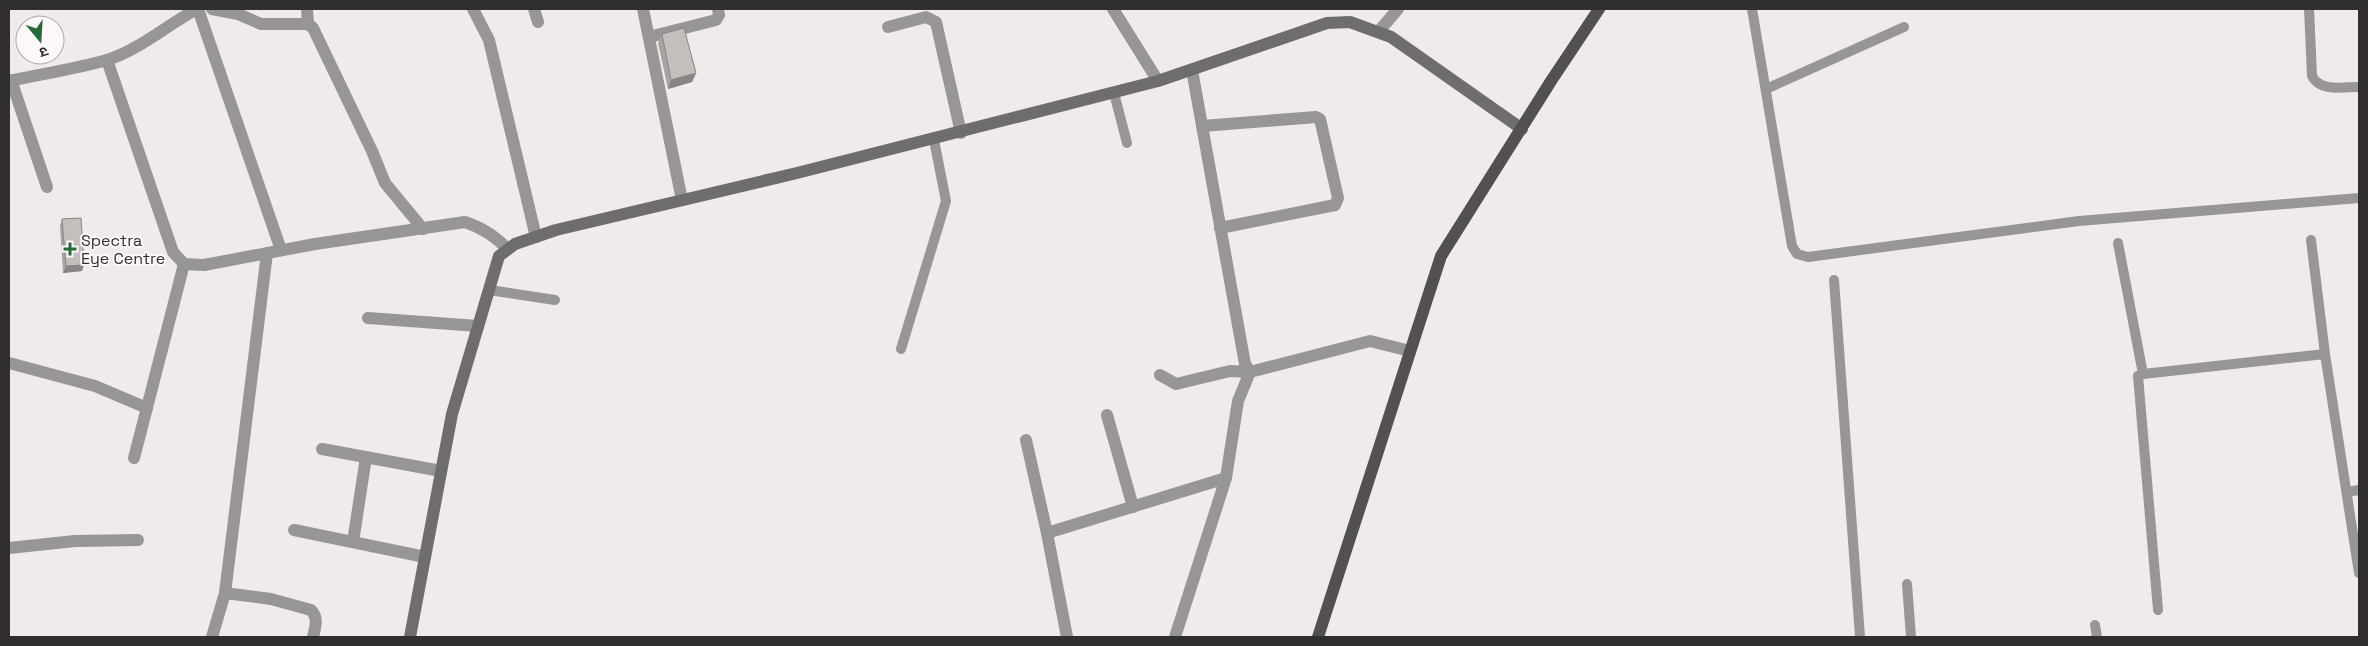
<svg xmlns="http://www.w3.org/2000/svg" width="2368" height="646" viewBox="0 0 2368 646" font-family="'Space Grotesk','Noto Sans Devanagari',sans-serif">
<style>
.lines{fill:none;stroke-linecap:round;stroke-linejoin:round}
.lane{stroke:#979597;stroke-width:10}
.street{stroke:#979597;stroke-width:12}
.secondary{stroke:#6f6c6e;stroke-width:12}
.primary{stroke:#535052;stroke-width:12}
.wall{fill:#a9a3a3}
.shaded-wall{fill:#898584}
.building{fill:#c4bebd;stroke:#898584}
.poi-dot{fill:#276a35;stroke:#fdf7f9;stroke-width:2}
.labels{text-anchor:middle;stroke-width:4;stroke-linejoin:round;paint-order:stroke}
.poi-label{font-size:16px;fill:#312e2f;stroke:#fdf7f9;text-anchor:start}
</style>
<rect width="100%" height="100%" fill="#f0eaeb"/>
<g class="lines">
<g class="lane">
<path d="M1752,9L1792,246L1797,254L1808,257L2079,221L2359,198"/>
<path d="M2309,9L2312,76C2320,92 2343,87 2359,87"/>
<path d="M1766,89L1904,27"/>
<path d="M1114,93L1127,143"/>
<path d="M2311,240L2325,354L2359,573"/>
<path d="M2118,243L2143,374"/>
<path d="M1834,280L1860,637"/>
<path d="M489,290L555,300"/>
<path d="M901,349L946,201L934,140"/>
<path d="M2347,492L2359,490"/>
<path d="M1907,584L1911,637"/>
<path d="M2158,610L2138,376L2143,374L2325,354"/>
<path d="M2095,625L2097,637"/>
</g>
<g class="street">
<path d="M198,9L281,250"/>
<path d="M212,9L238,14L261,24H308L313,28L372,151L385,183L423,229"/>
<path d="M307,9L308,24"/>
<path d="M473,9L489,40L536,237"/>
<path d="M534,9L538,22"/>
<path d="M643,9L682,200"/>
<path d="M1113,9L1158,81"/>
<path d="M888,27L926,17L936,22L961,133"/>
<path d="M1379,31L1398,9"/>
<path d="M649,37L716,20L719,15L718,9"/>
<path d="M107,60L173,252L184,264L204,265L315,244L465,222C483,228 494,236 508,249"/>
<path d="M11,80L47,187"/>
<path d="M9,81C41,74 75,69 107,60C139,50 167,25 197,9"/>
<path d="M1202,126L1316,117L1320,119L1338,198L1335,205L1220,228"/>
<path d="M267,253L225,593L271,599L311,610C319,618 315,628 313,637"/>
<path d="M368,318L478,326"/>
<path d="M9,363L95,386L147,408"/>
<path d="M1160,375L1176,384L1230,371L1250,372L1245,364L1192,70"/>
<path d="M1107,415L1133,507"/>
<path d="M1026,440L1047,533"/>
<path d="M322,449L441,471"/>
<path d="M134,458L184,264"/>
<path d="M294,530L425,557"/>
<path d="M353,542L366,457"/>
<path d="M9,548L75,541L138,540"/>
<path d="M212,637L225,593"/>
<path d="M1067,637L1047,533L1226,478L1238,401L1250,372L1370,341L1410,351"/>
<path d="M1175,637L1226,478"/>
</g>
<path class="secondary" d="M410,637L452,414L499,256L515,244L556,230L797,173L1158,81L1327,23L1350,22L1391,37L1522,129"/>
<path class="primary" d="M1318,637L1441,256L1551,81L1599,9"/>
</g>
<g class="wall">
<path d="M662,34L696,73L692,82L668,89L658,43Z"/>
<path d="M62,219L82,271L63,273L60,226Z"/>
</g>
<g class="shaded-wall">
<path d="M696,73L692,82L668,89L671,80Z"/>
<path d="M84,265L82,271L63,273L66,266Z"/>
</g>
<g class="building">
<path d="M684,28L696,73L671,80L662,34Z"/>
<path d="M81,218L84,265L66,266L62,219Z"/>
</g>
<path class="poi-dot" d="M67.5 241.5h5v5h5v5h-5v5h-5v-5h-5v-5h5z"/>
<g class="labels">
<g class="poi-label">
<text x="81" y="246">Spectra<tspan x="81" dy="18">Eye Centre</tspan></text>
</g>
</g>
<rect width="2368" height="646" fill="none" stroke="#312e2f" stroke-width="20"/>
<g transform="translate(40 40) rotate(162)"><circle r="24" fill="#fdf7f9" stroke="#aba7a8"/>
<path d="M0-4L9 19L0 12L-9 19Z" fill="#276a35"/>
<text y="-8" font-size="14" font-weight="bold" text-anchor="middle" fill="#312e2f">उ</text>
</g>
</svg>
